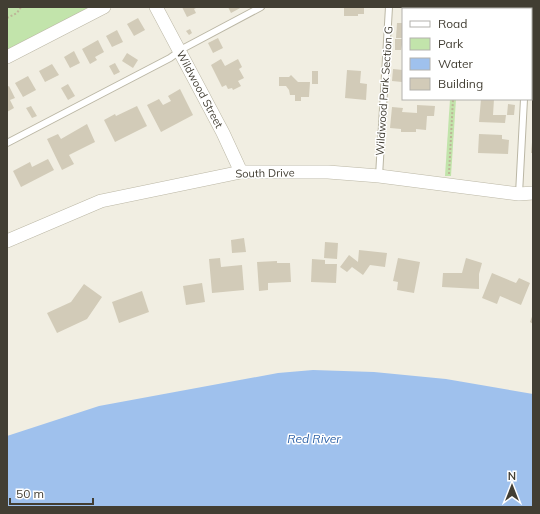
<svg xmlns="http://www.w3.org/2000/svg" width="540" height="514" viewBox="0 0 540 514" font-family="Mulish,sans-serif">
<style>
.green{fill:#c2e4ab}
.water{fill:#9fc1ed}
.building{fill:#d2cbb8}
.lines{fill:none;stroke-linecap:round;stroke-linejoin:round}
.service-casing{stroke:#bbb7a5;stroke-width:8}
.minor-casing{stroke:#bbb7a5;stroke-width:14}
.path{stroke:#bdb597;stroke-width:2;stroke-dasharray:2 2;stroke-linecap:butt}
.service{stroke:#fff;stroke-width:6}
.minor{stroke:#fff;stroke-width:13}
.labels{text-anchor:middle;stroke-width:3;stroke-linejoin:round;paint-order:stroke}
.street-label{font-size:11px;fill:#423e33;stroke:#fff}
.water-label{font-size:12px;font-style:italic;fill:#3064a9;stroke:#fff}
</style>
<rect width="100%" height="100%" fill="#f1eee2"/>
<g class="green">
<path d="M7,7H104L7,57Z"/>
<path d="M450,99H456L451,176H445Z"/>
</g>
<path class="water" d="M313,370L374,372L446,379L533,394V507H7V436L99,406L278,373Z"/>
<g class="building">
<path d="M182,7H198L194,9L196,13L187,17Z"/>
<path d="M228,7H242L231,13Z"/>
<path d="M344,7H364V14H358V16H344Z"/>
<rect x="487" y="7" width="11" height="2"/>
<rect x="507" y="7" width="14" height="2"/>
<path d="M138,18L145,30L134,36L127,24Z"/>
<path d="M397,23H403V38H396Z"/>
<path d="M190,29L192,33L189,35L186,31Z"/>
<path d="M117,30L123,42L112,47L106,36Z"/>
<path d="M218,38L223,48L213,53L208,43Z"/>
<path d="M395,39H403L401,50H395Z"/>
<path d="M98,40L104,52L95,57L97,60L90,64L82,49Z"/>
<path d="M74,51L80,63L70,68L64,57Z"/>
<path d="M127,53L138,60L133,68L122,61Z"/>
<path d="M221,59L225,66L238,59L242,67L239,69L244,78L238,81L241,86L233,90L232,88L228,89L226,85L222,87L211,65Z"/>
<path d="M115,63L120,72L114,75L109,66Z"/>
<path d="M52,64L59,75L45,82L39,71Z"/>
<path d="M393,69L403,70L402,82L392,81Z"/>
<path d="M347,70L361,71L360,83L367,84L366,100L345,98Z"/>
<rect x="312" y="71" width="6" height="13"/>
<path d="M291,75L298,82H310L309,97H301V101H295V95H290L289,90L286,86H279V77H289Z"/>
<path d="M28,76L36,90L23,97L15,83Z"/>
<path d="M68,84L75,96L68,100L61,88Z"/>
<path d="M9,86L15,98L10,100L14,108L7,112V87Z"/>
<path d="M180,89L193,115L161,132L147,105L159,99L163,105L171,101L168,96Z"/>
<path d="M481,99H494L493,115H506L505,123L479,122Z"/>
<path d="M508,104L515,105L514,115H507Z"/>
<path d="M417,105L435,106L434,116H427L426,130L416,129V132H401V129L390,128L392,107L403,108L402,112L417,113Z"/>
<path d="M31,106L37,116L32,118L26,108Z"/>
<path d="M137,106L147,126L115,142L104,120L115,114L116,116Z"/>
<path d="M87,124L95,142L69,155L74,164L62,170L47,139L58,134L61,139Z"/>
<path d="M479,134L502,135V139L509,140L508,154L478,153Z"/>
<path d="M532,142H533V153H531Z"/>
<path d="M48,159L54,170L21,187L13,171L30,162L32,167Z"/>
<path d="M244,238L246,252L232,253L231,240Z"/>
<path d="M325,242L338,243L337,259L324,258Z"/>
<path d="M359,250L387,253L385,267L370,265L363,275L352,267L347,272L340,267L349,255L358,262Z"/>
<path d="M220,258L221,267L242,265L244,290L212,293L209,259Z"/>
<path d="M398,258L420,262L414,293L397,290L398,282L393,281Z"/>
<path d="M466,258L482,263L479,274V289L442,287L443,273H462Z"/>
<path d="M312,259L325,260V264H337L336,283L311,282Z"/>
<path d="M277,261V263H290L291,282L268,283V290L259,291L257,262Z"/>
<path d="M492,273L516,283L519,278L530,283L521,305L500,296L497,304L482,298Z"/>
<path d="M202,283L205,302L186,305L183,286Z"/>
<path d="M84,284L102,297L87,319L57,333L47,313L71,302Z"/>
<path d="M142,291L149,312L119,323L112,302Z"/>
<path d="M533,314V324L530,322Z"/>
</g>
<g class="lines">
<g class="service-casing">
<g id="service">
<path d="M529,9V7"/>
<path d="M7,143L170,58L184,48L261,7"/>
<path d="M379,176L389,7"/>
<path d="M519,194L524,99"/>
</g>
</g>
<g class="minor-casing">
<g id="minor">
<path d="M156,7L223,133L241,172"/>
<path d="M7,57L104,7"/>
<path d="M7,241L101,201L241,172H328L379,176L519,194L533,193"/>
</g>
</g>
<g class="path">
<path d="M459,9V7"/>
<path d="M7,18L17,13L21,7"/>
<path d="M449,174L453,99"/>
</g>
<use href="#service" class="service"/>
<use href="#minor" class="minor"/>
</g>
<g class="labels">
<g class="street-label">
<text transform="translate(200 89) rotate(62)" y="4">Wildwood Street</text>
<text transform="translate(384 91) rotate(-86)" y="4">Wildwood Park Section G</text>
<text transform="translate(265 173) rotate(-1)" y="4">South Drive</text>
</g>
<g class="water-label">
<text x="314" y="443">Red River</text>
</g>
</g>
<rect width="540" height="514" fill="none" stroke="#423e33" stroke-width="16"/>
<rect x="402" y="8" width="130" height="92" fill="#ffffff" stroke="#b3b2ad"/>
<rect x="410" y="21" width="20" height="6" fill="#ffffff" stroke="#b3b2ad"/>
<text x="438" y="28" font-size="12" fill="#423e33">Road</text>
<rect x="410" y="38" width="20" height="12" fill="#c2e4ab" stroke="#b3b2ad"/>
<text x="438" y="48" font-size="12" fill="#423e33">Park</text>
<rect x="410" y="58" width="20" height="12" fill="#9fc1ed" stroke="#b3b2ad"/>
<text x="438" y="68" font-size="12" fill="#423e33">Water</text>
<rect x="410" y="78" width="20" height="12" fill="#d2cbb8" stroke="#b3b2ad"/>
<text x="438" y="88" font-size="12" fill="#423e33">Building</text>
<g transform="translate(512 486)" stroke="#ffffff" stroke-width="3" paint-order="stroke">
<path d="M0-3L7 15L0 10L-7 15Z" fill="#423e33"/>
<text y="-6" font-size="11" font-weight="bold" text-anchor="middle" fill="#423e33">N</text>
</g>
<path d="M10 498v6h83v-6" fill="none" stroke="#423e33" stroke-width="2"/>
<text x="16" y="498" font-size="12" fill="#423e33" stroke="#ffffff" stroke-width="3" paint-order="stroke">50 m</text>
</svg>
